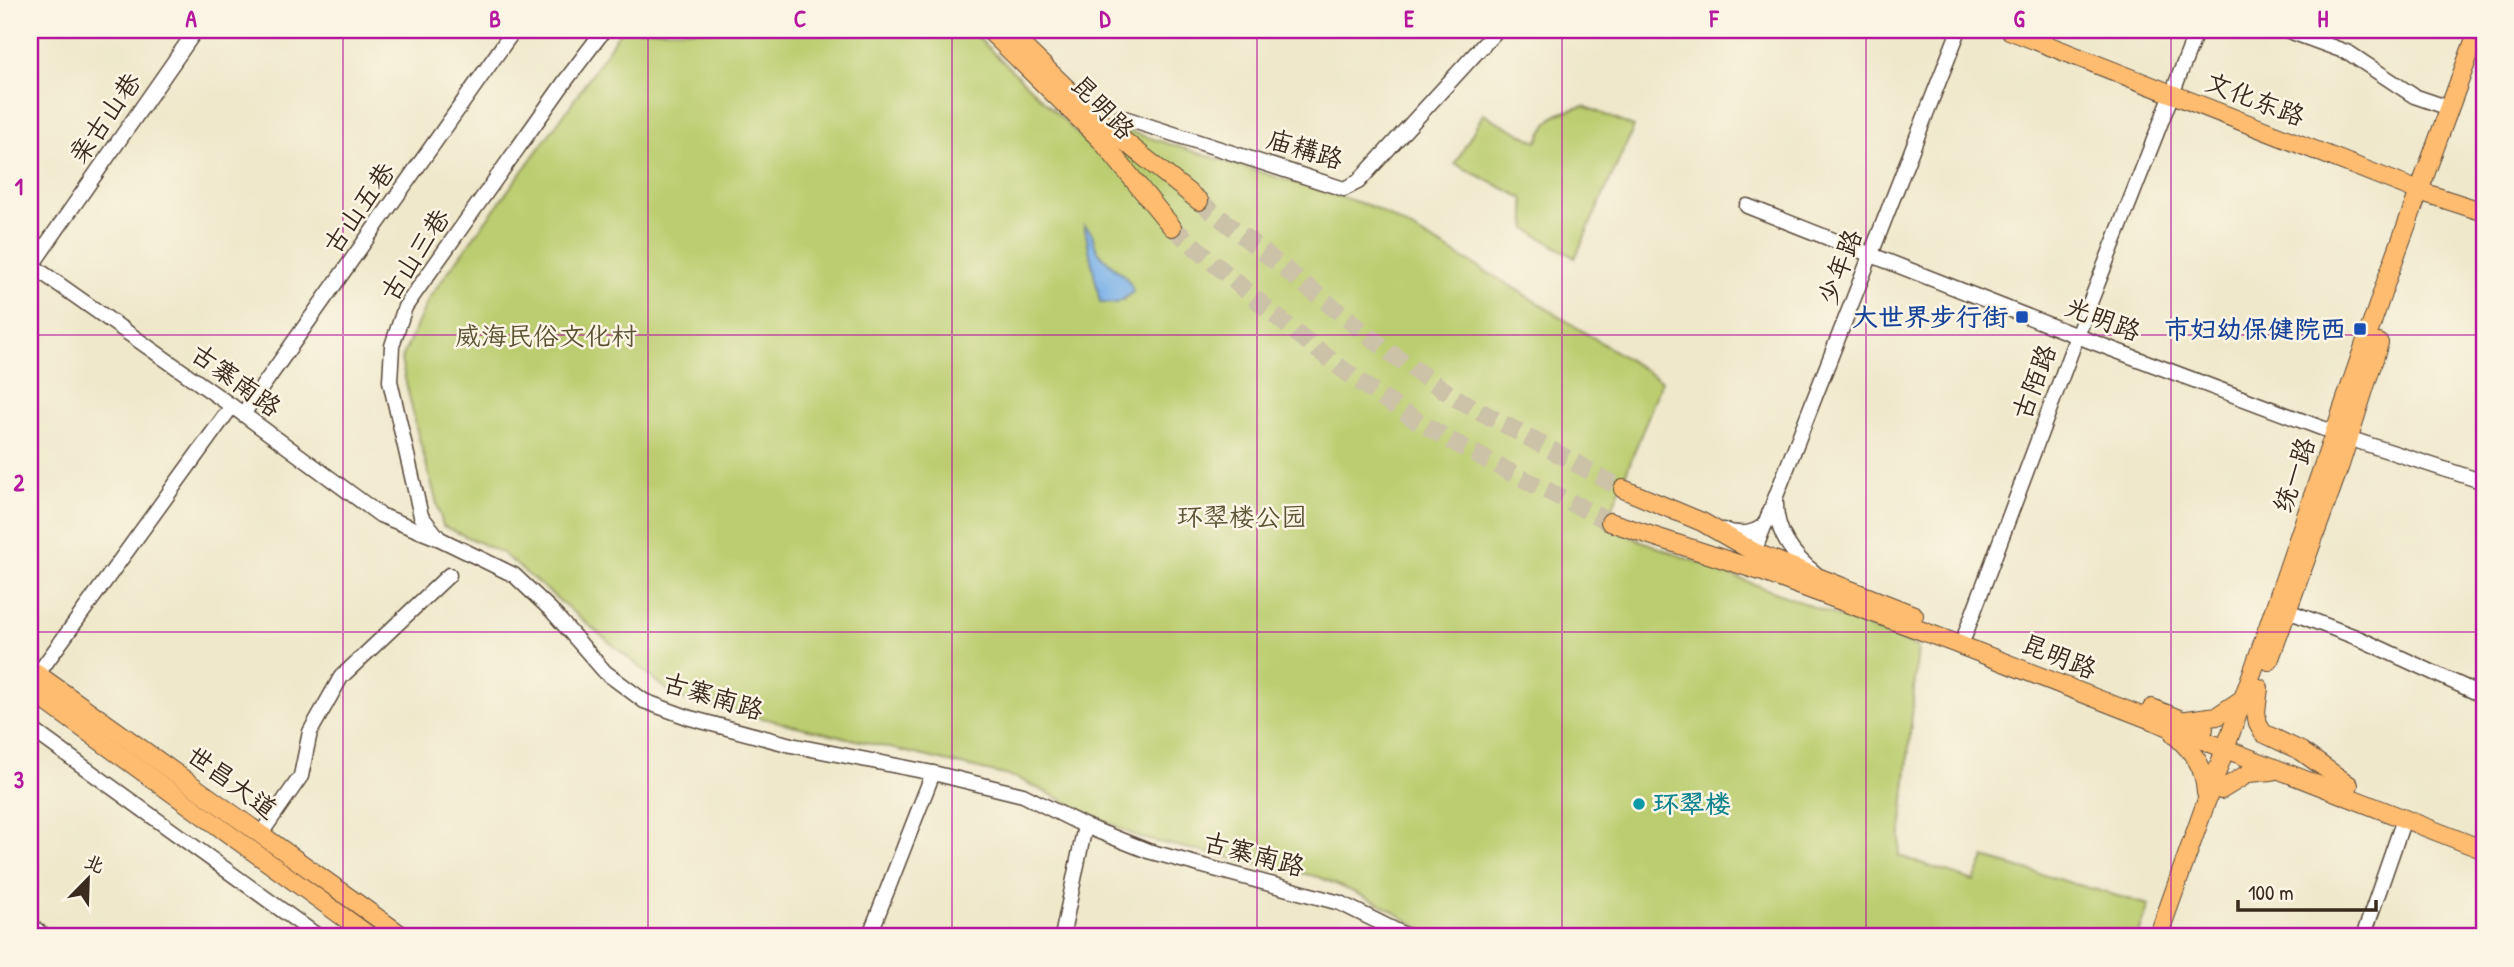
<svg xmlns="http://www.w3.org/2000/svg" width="2514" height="967" viewBox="0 0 2514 967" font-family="'Patrick Hand','LXGW WenKai TC',sans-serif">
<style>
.green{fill:#bbcd70;stroke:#7b7c47;stroke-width:2}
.water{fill:#79b1e8;stroke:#5a6e83;stroke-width:2}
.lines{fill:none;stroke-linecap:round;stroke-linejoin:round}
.major-tunnel{stroke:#cbc2a8;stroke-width:18;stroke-dasharray:18 9;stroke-linecap:butt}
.minor-casing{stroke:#564638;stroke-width:17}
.major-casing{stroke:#564638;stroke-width:20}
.minor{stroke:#fff;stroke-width:14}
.major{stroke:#febc70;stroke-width:18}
.grid{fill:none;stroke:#b5179e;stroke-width:2;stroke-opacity:0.55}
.transit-dot{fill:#1a4fb4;stroke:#fcf5e5;stroke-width:2.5}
.culture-dot{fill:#0f9aa8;stroke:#fcf5e5;stroke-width:2.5}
.labels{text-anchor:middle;stroke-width:5;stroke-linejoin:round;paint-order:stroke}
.street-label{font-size:26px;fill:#3b2a1e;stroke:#fcf5e5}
.transit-label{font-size:26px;font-weight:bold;fill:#164399;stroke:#fcf5e5;text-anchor:end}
.park-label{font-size:26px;fill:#5b5332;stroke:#fcf5e5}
.culture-label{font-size:26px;font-weight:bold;fill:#0d838f;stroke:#fcf5e5;text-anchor:start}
.neatline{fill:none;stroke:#b5179e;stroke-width:2.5}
.grid-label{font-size:23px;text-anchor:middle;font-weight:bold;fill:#b5179e}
</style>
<rect width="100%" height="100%" fill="#fcf5e5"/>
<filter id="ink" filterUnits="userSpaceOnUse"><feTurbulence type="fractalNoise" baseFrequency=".0143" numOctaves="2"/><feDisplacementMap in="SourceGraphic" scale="14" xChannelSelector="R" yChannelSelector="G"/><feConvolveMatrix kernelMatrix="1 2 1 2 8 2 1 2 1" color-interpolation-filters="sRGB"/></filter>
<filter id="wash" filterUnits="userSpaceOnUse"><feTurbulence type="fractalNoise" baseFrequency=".00686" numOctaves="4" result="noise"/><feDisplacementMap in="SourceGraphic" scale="28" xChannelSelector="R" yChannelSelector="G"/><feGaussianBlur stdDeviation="1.57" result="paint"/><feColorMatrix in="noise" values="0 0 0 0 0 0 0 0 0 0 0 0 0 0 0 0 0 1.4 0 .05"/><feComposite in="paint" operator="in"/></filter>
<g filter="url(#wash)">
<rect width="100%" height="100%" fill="#efe8cb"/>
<g class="green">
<path d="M621,30H970L1097,152L1131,132L1373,207L1506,283L1662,381L1605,527L1918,647L1899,856L1974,881L1984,858L2149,905L2138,937H1435L1381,904L1319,877L1140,838L1017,778L677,698L502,553L443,526L416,427L401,360L429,298L570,106Z"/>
<path d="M1584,106L1634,127L1575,258L1527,229L1523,198L1455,164L1483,114L1537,142C1552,113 1553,115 1584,106Z"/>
</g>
<path class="water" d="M1084,225C1098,237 1090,237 1097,249C1106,266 1129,272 1133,292C1121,302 1115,306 1100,302Z"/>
</g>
<g filter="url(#ink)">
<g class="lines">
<g class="major-tunnel">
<path d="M1199,201L1392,354L1454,397L1623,489"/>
<path d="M1172,227C1255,298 1337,373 1431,429C1489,463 1550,492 1610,522"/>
</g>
<g class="minor-casing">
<g id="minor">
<path d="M2286,30L2349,53L2414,96L2449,108"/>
<path d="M1121,117L1344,189L1358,182L1497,30"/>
<path d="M1747,206L2077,336L2348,438L2484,482"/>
<path d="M30,264L243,414L380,515L440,539L514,575L551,610L605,672L644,701L690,718L791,745L933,773L1023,795L1085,826L1148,851L1340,903L1409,937"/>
<path d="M30,268L196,30"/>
<path d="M243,414L514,30"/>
<path d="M1776,504C1776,534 1793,556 1816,574"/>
<path d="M1723,530C1738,535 1753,536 1765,524"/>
<path d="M438,537L421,516L390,381L392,346L405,307L566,80L604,30"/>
<path d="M1755,563L1754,552L1959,30"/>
<path d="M2288,611L2358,638L2484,696"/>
<path d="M1965,635L2077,336L2197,30"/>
<path d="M37,675L232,406"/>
<path d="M30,714L42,699"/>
<path d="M30,728L319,937"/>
<path d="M260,835L301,776L310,732L341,677L449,575"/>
<path d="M30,925L46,937"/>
<path d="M869,937L933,773"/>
<path d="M1062,937L1085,826"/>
<path d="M2363,937L2404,819"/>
</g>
</g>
<g class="major-casing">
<g id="major">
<path d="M989,30L1100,139L1172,227"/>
<path d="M1006,30L1109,129L1199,201"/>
<path d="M2009,30L2419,191L2484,212"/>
<path d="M1623,489L1702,522L1754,552L1914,615"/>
<path d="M1610,522L1766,573L1952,642L2484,850"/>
<path d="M2269,661L2340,465L2379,343"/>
<path d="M30,669L404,937"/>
<path d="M2259,688L2256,712L2258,724L2263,733L2301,751L2349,785"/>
<path d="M30,690L371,937"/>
<path d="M2152,708L2204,729"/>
<path d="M2187,720L2217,716L2244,698"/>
<path d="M2174,734C2194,754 2204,763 2206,793"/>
<path d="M2221,790L2249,773L2272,771"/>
<path d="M2158,937L2256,662L2388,276L2478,30"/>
</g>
</g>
<use href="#minor" class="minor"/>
<use href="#major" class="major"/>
</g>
</g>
<path class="grid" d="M343,30V937M648,30V937M952,30V937M1257,30V937M1562,30V937M1866,30V937M2171,30V937M30,335H2484M30,632H2484"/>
<g class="transit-dot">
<rect x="2015" y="310" width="14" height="14" rx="3.5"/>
<rect x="2353" y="322" width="14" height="14" rx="3.5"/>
</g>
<circle class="culture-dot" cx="1639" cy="804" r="7"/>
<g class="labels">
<g class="street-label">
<text transform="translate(2255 99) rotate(21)" y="9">文化东路</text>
<text transform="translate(1103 107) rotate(46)" y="9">昆明路</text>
<text transform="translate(105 118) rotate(-55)" y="9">亲古山巷</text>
<text transform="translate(1305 149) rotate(17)" y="9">庙耩路</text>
<text transform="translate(359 208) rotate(-55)" y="9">古山五巷</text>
<text transform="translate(415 255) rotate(-57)" y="9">古山三巷</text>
<text transform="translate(1840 267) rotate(-69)" y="9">少年路</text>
<text transform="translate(2103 319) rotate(21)" y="9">光明路</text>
<text transform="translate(236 380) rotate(36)" y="9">古寨南路</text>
<text transform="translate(2034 382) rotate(-69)" y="9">古陌路</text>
<text transform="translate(2294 475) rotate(-71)" y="9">统一路</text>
<text transform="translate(2059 656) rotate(22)" y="9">昆明路</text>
<text transform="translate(713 696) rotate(17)" y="9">古寨南路</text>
<text transform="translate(232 782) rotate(36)" y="9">世昌大道</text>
<text transform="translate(1254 854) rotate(15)" y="9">古寨南路</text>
</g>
<g class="transit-label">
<text x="2008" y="326">大世界步行街</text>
<text x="2346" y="338">市妇幼保健院西</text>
</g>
<g class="park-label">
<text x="546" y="345">威海民俗文化村</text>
<text x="1242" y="526">环翠楼公园</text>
</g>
<g class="culture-label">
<text x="1653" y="813">环翠楼</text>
</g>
</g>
<rect width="2514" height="967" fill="none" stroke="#fcf5e5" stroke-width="77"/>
<g transform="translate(88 879) rotate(23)" stroke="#fcf5e5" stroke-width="5" paint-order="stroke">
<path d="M0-5L12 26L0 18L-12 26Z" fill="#3b2a1e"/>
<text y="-10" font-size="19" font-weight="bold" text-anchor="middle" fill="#3b2a1e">北</text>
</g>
<path d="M2238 900v10h138v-10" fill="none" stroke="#3b2a1e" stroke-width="3.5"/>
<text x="2248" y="900" font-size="21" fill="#3b2a1e" stroke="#fcf5e5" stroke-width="5" paint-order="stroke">100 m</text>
<rect x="38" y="38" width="2438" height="890" class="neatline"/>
<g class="grid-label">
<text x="191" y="27">A</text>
<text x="495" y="27">B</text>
<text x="800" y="27">C</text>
<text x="1105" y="27">D</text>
<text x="1409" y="27">E</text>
<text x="1714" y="27">F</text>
<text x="2019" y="27">G</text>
<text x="2323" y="27">H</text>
<text x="19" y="195">1</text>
<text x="19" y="491">2</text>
<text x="19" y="788">3</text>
</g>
</svg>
